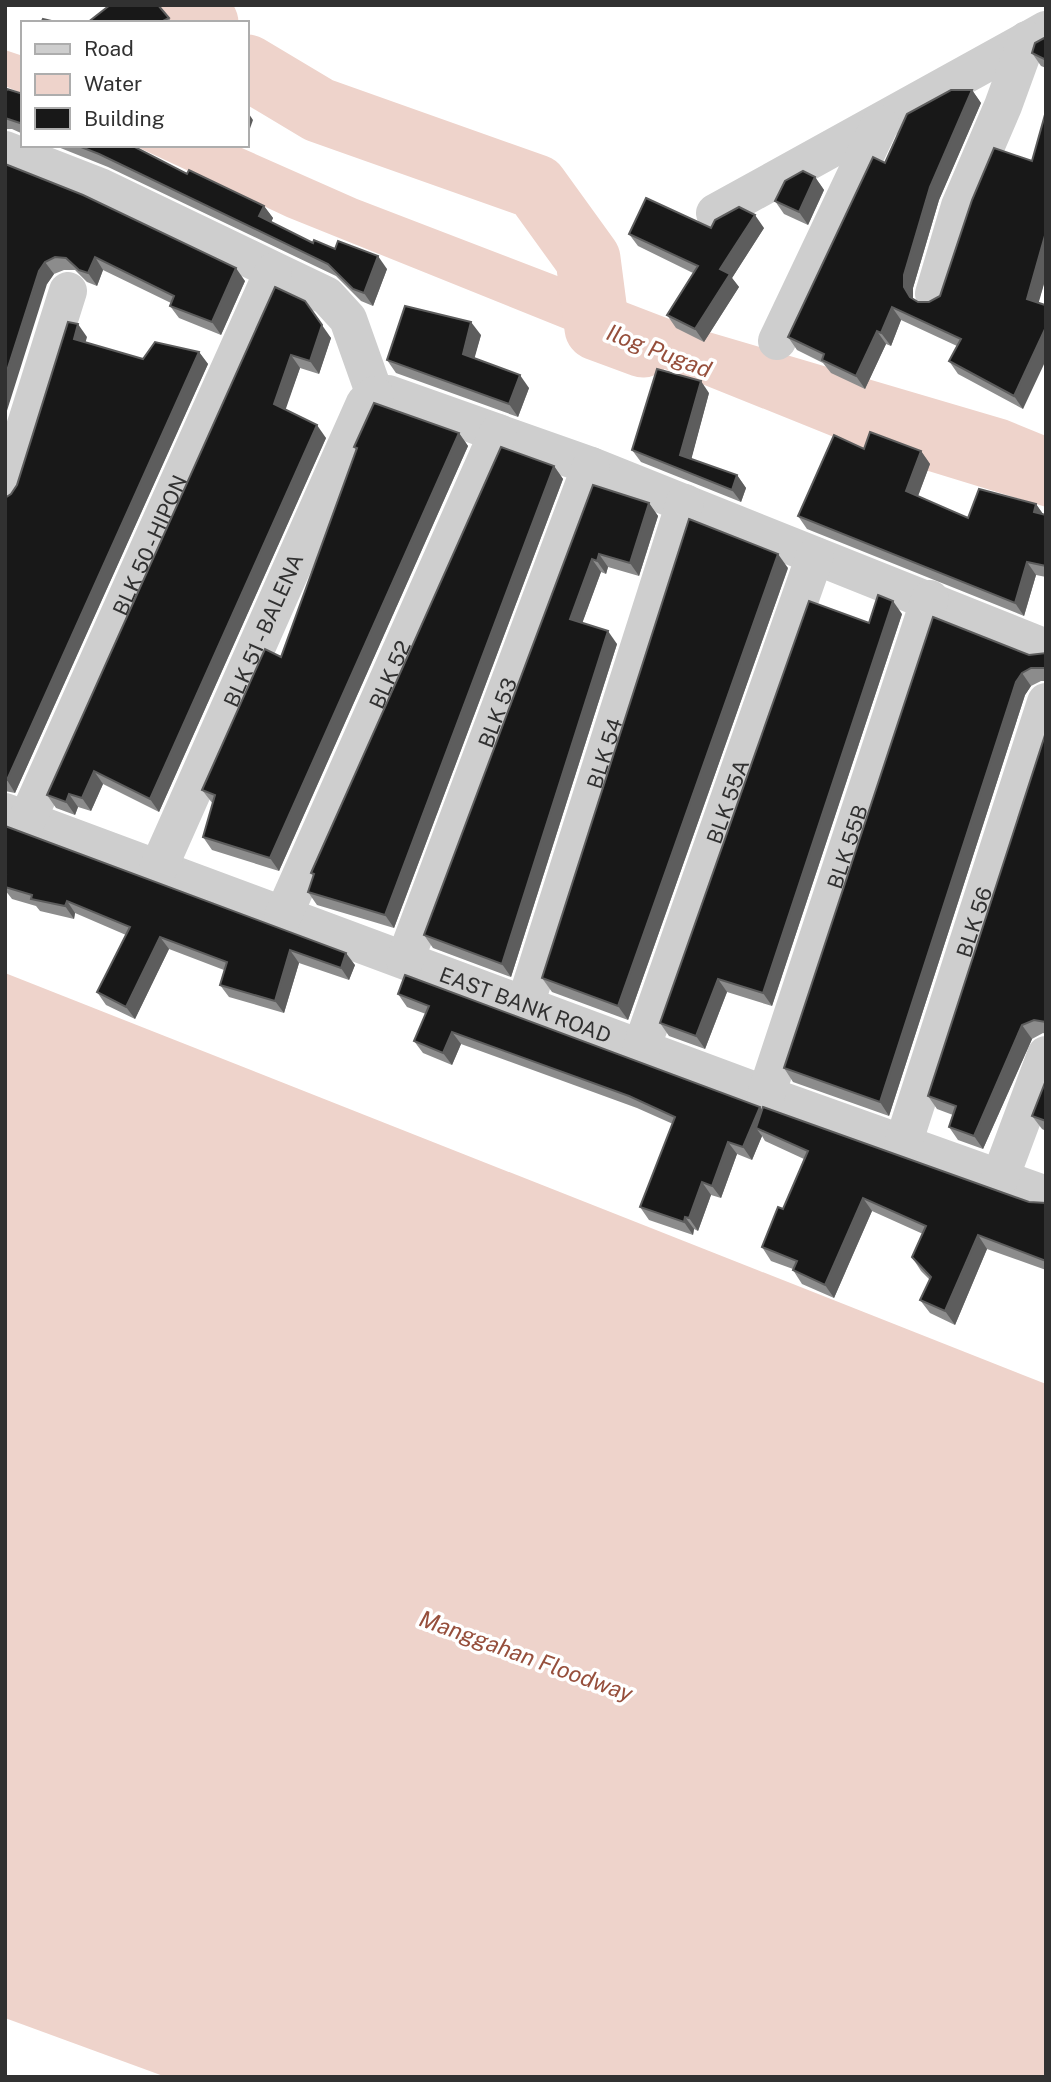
<svg xmlns="http://www.w3.org/2000/svg" width="1051" height="2082" viewBox="0 0 1051 2082" font-family="'Public Sans',sans-serif">
<style>
.water{fill:#eed3cb}
.lines{fill:none;stroke-linecap:round;stroke-linejoin:round}
.river{stroke:#eed3cb;stroke-width:65}
.minor{stroke:#cecece;stroke-width:38}
.wall{fill:#8c8c8c}
.shaded-wall{fill:#5d5d5d}
.building{fill:#181818;stroke:#5d5d5d;stroke-width:2}
.labels{text-anchor:middle;stroke-width:7;stroke-linejoin:round;paint-order:stroke}
.street-label{font-size:21px;fill:#313131;stroke:#fff}
.water-label{font-size:23px;font-style:italic;fill:#964f3c;stroke:#fff}
</style>
<rect width="100%" height="100%" fill="#fff"/>
<g class="water">
<path d="M5,50L23,56V94L5,86Z"/>
<path d="M133,145H235L357,199L685,325L1007,420L1046,436V507L886,458L287,217Z"/>
<path d="M5,973L1046,1384V2077H166L5,2018Z"/>
</g>
<g class="lines">
<g class="river">
<path d="M191,5L206,23"/>
<path d="M247,67L319,110L536,187L588,259L597,328L643,345"/>
</g>
<g class="minor">
<path d="M5,150L100,187L327,296L348,319L375,395"/>
<path d="M715,213L1046,30"/>
<path d="M934,294L960,206L1003,106L1027,40"/>
<path d="M777,341L880,124"/>
<path d="M375,395L388,394L591,466L1046,648"/>
<path d="M5,491L68,291"/>
<path id="s1" d="M5,812L766,1095L1046,1195"/>
<path id="s2" d="M27,820L273,272"/>
<path id="s3" d="M158,869L365,403L375,395"/>
<path id="s4" d="M283,916L498,433"/>
<path id="s5" d="M405,960L591,466"/>
<path id="s6" d="M525,1005L685,503"/>
<path id="s7" d="M641,1049L815,556"/>
<path id="s8" d="M766,1095L930,599"/>
<path id="s9" d="M903,1144L1046,702"/>
<path d="M1000,1178L1046,1055"/>
</g>
</g>
<g class="wall">
<path d="M169,18L172,23H87Z"/>
<path d="M1046,37V68L1041,66L1032,53Z"/>
<path d="M972,90L981,103L939,200L913,288V299L918,302H929L940,296L1032,161L1046,111V277L1038,303L1023,409L958,374L949,361L957,346L901,320L891,346L886,344L865,389L831,373L823,363L797,350L788,337L885,163Z"/>
<path d="M5,94H23V134L12,129H5Z"/>
<path d="M53,145H131L187,174L264,206L273,218L271,222L313,243L335,249L387,269L373,306L361,301L336,276L108,167Z"/>
<path d="M5,164L245,281L221,335L179,318L170,306L171,303L103,270L97,286L87,282L75,270H64L54,274L47,284Z"/>
<path d="M815,177L824,190L808,225L784,214L775,201Z"/>
<path d="M764,228L732,278L739,287L704,342L676,328L667,315L693,273L638,246L629,234Z"/>
<path d="M275,287L331,338L319,374L300,368L285,409L326,438L159,812L103,784L91,811L78,807L75,815L56,808L47,795Z"/>
<path d="M481,335L474,358L529,388L518,417L396,373L387,360Z"/>
<path d="M87,337L85,342L143,359L199,352L208,364L15,793L5,791V498L11,494L17,485Z"/>
<path d="M709,393L691,459L737,475L746,488L741,502L641,462L632,450Z"/>
<path d="M459,433L468,446L279,871L212,850L203,837L213,804L202,790L281,657L356,450L354,447Z"/>
<path d="M864,449L921,451L930,464L918,496L968,518L1036,504L1043,514L1046,515V577L1036,575L1024,616L807,529L798,516Z"/>
<path d="M554,466L563,479L394,928L317,905L308,892L313,876L311,873Z"/>
<path d="M593,485L649,503L658,516L639,576L608,567L606,574L601,572L582,623L617,644L511,977L433,948L424,935Z"/>
<path d="M788,568L628,1020L552,992L542,978Z"/>
<path d="M902,614L772,1006L727,992L705,1049L669,1036L660,1023L869,623Z"/>
<path d="M1046,653V681H1041L1031,686L1025,695L889,1116L793,1082L784,1068L1029,655Z"/>
<path d="M1046,732V1034L1043,1033L1032,1039L983,1149L958,1140L949,1127L953,1115L937,1109L928,1096Z"/>
<path d="M5,826L355,965L349,980L299,963L284,1013L229,997L220,985L224,970L169,949L135,1019L106,1005L97,992L126,935L75,913L74,919L40,911L36,906L12,899L5,890Z"/>
<path d="M398,994L760,1107L762,1110L1029,1202L1046,1203V1270L987,1249L955,1325L930,1313L920,1300L930,1280L921,1271L912,1257L923,1234L872,1211L834,1298L802,1284L793,1270V1269L771,1261L762,1247L783,1209L804,1159L765,1141L762,1136L752,1160L737,1154L721,1198L711,1195L698,1231L694,1229L693,1235L649,1220L640,1207L673,1124L637,1108L461,1044L452,1065L423,1053L414,1041L426,1014L407,1007Z"/>
<path d="M1046,1080V1131L1042,1129L1032,1116Z"/>
</g>
<g class="shaded-wall">
<path d="M972,90L981,103L939,200L913,288V300L910,297L904,287V275L930,187Z"/>
<path d="M247,111L253,120L247,137Z"/>
<path d="M815,177L824,190L808,225L799,212Z"/>
<path d="M264,206L273,218L268,229L259,216Z"/>
<path d="M755,215L764,228L732,278L739,287L704,342L695,329L720,269Z"/>
<path d="M1046,232V277L1036,312L1027,299Z"/>
<path d="M378,256L387,269L373,306L364,293Z"/>
<path d="M95,257L103,270L97,286L88,273Z"/>
<path d="M45,262L54,274L47,284L5,417V377L39,271Z"/>
<path d="M236,268L245,281L221,335L212,322Z"/>
<path d="M892,307L901,320L891,346L881,333Z"/>
<path d="M471,322L481,335L472,367L463,354Z"/>
<path d="M78,324L87,337L83,351L74,339Z"/>
<path d="M322,325L331,338L319,374L310,361Z"/>
<path d="M1046,327V360L1023,409L1014,396Z"/>
<path d="M877,331L886,344L865,389L856,376Z"/>
<path d="M199,352L208,364L15,793L7,780Z"/>
<path d="M291,355L300,368L283,417L274,404Z"/>
<path d="M520,375L529,388L518,417L509,404Z"/>
<path d="M701,381L709,393L689,468L680,455Z"/>
<path d="M317,425L326,438L159,812L150,799Z"/>
<path d="M459,433L468,446L279,871L270,858Z"/>
<path d="M921,451L930,464L915,504L906,491Z"/>
<path d="M554,466L563,479L394,928L385,915Z"/>
<path d="M737,475L746,488L741,502L732,490Z"/>
<path d="M649,503L658,516L639,576L630,563Z"/>
<path d="M1036,504L1045,517L1034,512Z"/>
<path d="M599,554L608,567L606,574L597,561Z"/>
<path d="M778,554L788,568L628,1020L618,1006Z"/>
<path d="M592,559L601,572L579,632L570,619Z"/>
<path d="M1027,562L1036,575L1024,616L1015,603Z"/>
<path d="M893,601L902,614L772,1006L763,993Z"/>
<path d="M608,631L617,644L511,977L502,964Z"/>
<path d="M1022,673L1031,686L1025,695L889,1116L880,1102L1016,682Z"/>
<path d="M94,771L103,784L91,811L82,798Z"/>
<path d="M69,794L78,807L75,815L66,802Z"/>
<path d="M67,901L75,913L74,919L65,906Z"/>
<path d="M160,937L169,949L135,1019L126,1007Z"/>
<path d="M290,950L299,963L284,1013L275,1001Z"/>
<path d="M346,953L355,965L349,980L341,968Z"/>
<path d="M718,979L727,992L705,1049L696,1036Z"/>
<path d="M1022,1025L1032,1039L983,1149L974,1136Z"/>
<path d="M452,1032L461,1044L452,1065L443,1053Z"/>
<path d="M760,1107L768,1119L756,1128L762,1136L752,1160L743,1147Z"/>
<path d="M728,1142L737,1154L721,1198L712,1186Z"/>
<path d="M702,1182L711,1195L698,1231L689,1218Z"/>
<path d="M863,1198L872,1211L834,1298L825,1285Z"/>
<path d="M685,1217L694,1229L693,1235L684,1222Z"/>
<path d="M978,1235L987,1249L955,1325L945,1311Z"/>
</g>
<g class="building">
<path d="M110,5H158L169,18L159,23H87Z"/>
<path d="M43,19L60,23H41Z"/>
<path d="M1046,37V60L1032,53L1035,43Z"/>
<path d="M7,89L23,94V124L5,118V94Z"/>
<path d="M951,90H972L930,187L904,275V287L910,297L918,302H929L940,296L972,200L994,148L1032,161L1046,111V232L1027,299L1045,305L1046,303V327L1014,396L949,361L961,339L892,307L881,333L877,331L856,376L822,360L824,354L788,337L873,157L885,163L907,114Z"/>
<path d="M76,145H131L187,174L189,170L264,206L259,216L313,243L314,240L335,249L338,241L378,256L364,293L353,289L328,264L99,154Z"/>
<path d="M5,164L83,195L236,268L212,322L170,306L174,296L95,257L88,273L79,270L66,258L55,257L45,262L39,271L5,377Z"/>
<path d="M803,171L815,177L799,212L775,201L785,181Z"/>
<path d="M646,198L711,228L715,220L739,207L755,215L720,269L730,274L695,329L667,315L698,266L629,234Z"/>
<path d="M275,287L305,301L322,325L310,361L291,355L274,404L317,425L150,799L94,771L82,798L69,794L66,802L47,795Z"/>
<path d="M405,306L471,322L463,354L520,375L509,404L387,360Z"/>
<path d="M68,322L78,324L74,339L143,359L155,342L199,352L7,780H5V498L11,494L17,485Z"/>
<path d="M657,369L701,381L680,455L737,475L732,490L632,450Z"/>
<path d="M374,403L459,433L270,858L203,837L215,795L202,790L265,649L281,657L357,448L354,447Z"/>
<path d="M870,432L921,451L906,491L968,518L979,489L1036,504L1034,512L1046,515V566L1027,562L1015,603L798,516L834,435L864,449Z"/>
<path d="M501,447L554,466L385,915L308,892L314,874L311,873Z"/>
<path d="M593,485L649,503L630,563L599,554L597,561L592,559L570,619L608,631L502,964L424,935Z"/>
<path d="M689,519L778,554L618,1006L542,978Z"/>
<path d="M878,595L893,601L763,993L718,979L696,1036L660,1023L809,601L869,623Z"/>
<path d="M933,617L1029,655L1046,653V669L1044,668H1031L1022,673L1016,682L880,1102L784,1068Z"/>
<path d="M1046,732V1022L1034,1020L1022,1025L974,1136L949,1127L956,1106L928,1096Z"/>
<path d="M5,826L346,953L341,968L290,950L275,1001L220,985L227,962L160,937L126,1007L97,992L130,927L67,901L65,906L31,899L32,895L5,887L6,875H5Z"/>
<path d="M405,975L760,1107L743,1147L728,1142L712,1186L702,1182L689,1218L685,1217L684,1222L640,1207L675,1117L629,1096L452,1032L443,1053L414,1041L429,1006L398,994Z"/>
<path d="M1046,1080V1121L1032,1116Z"/>
<path d="M763,1107L1029,1202L1046,1203V1261L978,1235L945,1311L920,1300L931,1277L912,1257L926,1226L863,1198L825,1285L793,1270L797,1261L762,1247L778,1207L783,1209L808,1151L756,1128Z"/>
</g>
<g class="labels">
<g class="street-label">
<text dy="7" stroke="none"><textPath href="#s2" startOffset="301">BLK 50 - HIPON</textPath></text>
<text dy="7" stroke="none"><textPath href="#s3" startOffset="261">BLK 51 - BALENA</textPath></text>
<text dy="7" stroke="none"><textPath href="#s4" startOffset="264">BLK 52</textPath></text>
<text dy="7" stroke="none"><textPath href="#s5" startOffset="264">BLK 53</textPath></text>
<text dy="7" stroke="none"><textPath href="#s6" startOffset="264">BLK 54</textPath></text>
<text dy="7" stroke="none"><textPath href="#s7" startOffset="262">BLK 55A</textPath></text>
<text dy="7" stroke="none"><textPath href="#s8" startOffset="261">BLK 55B</textPath></text>
<text dy="7" stroke="none"><textPath href="#s9" startOffset="233">BLK 56</textPath></text>
<text dy="7" stroke="none"><textPath href="#s1" startOffset="555">EAST BANK ROAD</textPath></text>
</g>
<g class="water-label">
<text transform="translate(659 351) rotate(21)" y="8">Ilog Pugad</text>
<text transform="translate(526 1656) rotate(20)" y="8">Manggahan Floodway</text>
</g>
</g>
<rect width="1051" height="2082" fill="none" stroke="#313131" stroke-width="14"/>
<rect x="21" y="21" width="228" height="126" fill="#ffffff" stroke="#adadad" stroke-width="2"/>
<rect x="35" y="44" width="35" height="10" fill="#cecece" stroke="#adadad" stroke-width="2"/>
<text x="84" y="56" font-size="21" fill="#313131">Road</text>
<rect x="35" y="74" width="35" height="21" fill="#eed3cb" stroke="#adadad" stroke-width="2"/>
<text x="84" y="91" font-size="21" fill="#313131">Water</text>
<rect x="35" y="108" width="35" height="21" fill="#181818" stroke="#adadad" stroke-width="2"/>
<text x="84" y="126" font-size="21" fill="#313131">Building</text>
</svg>
